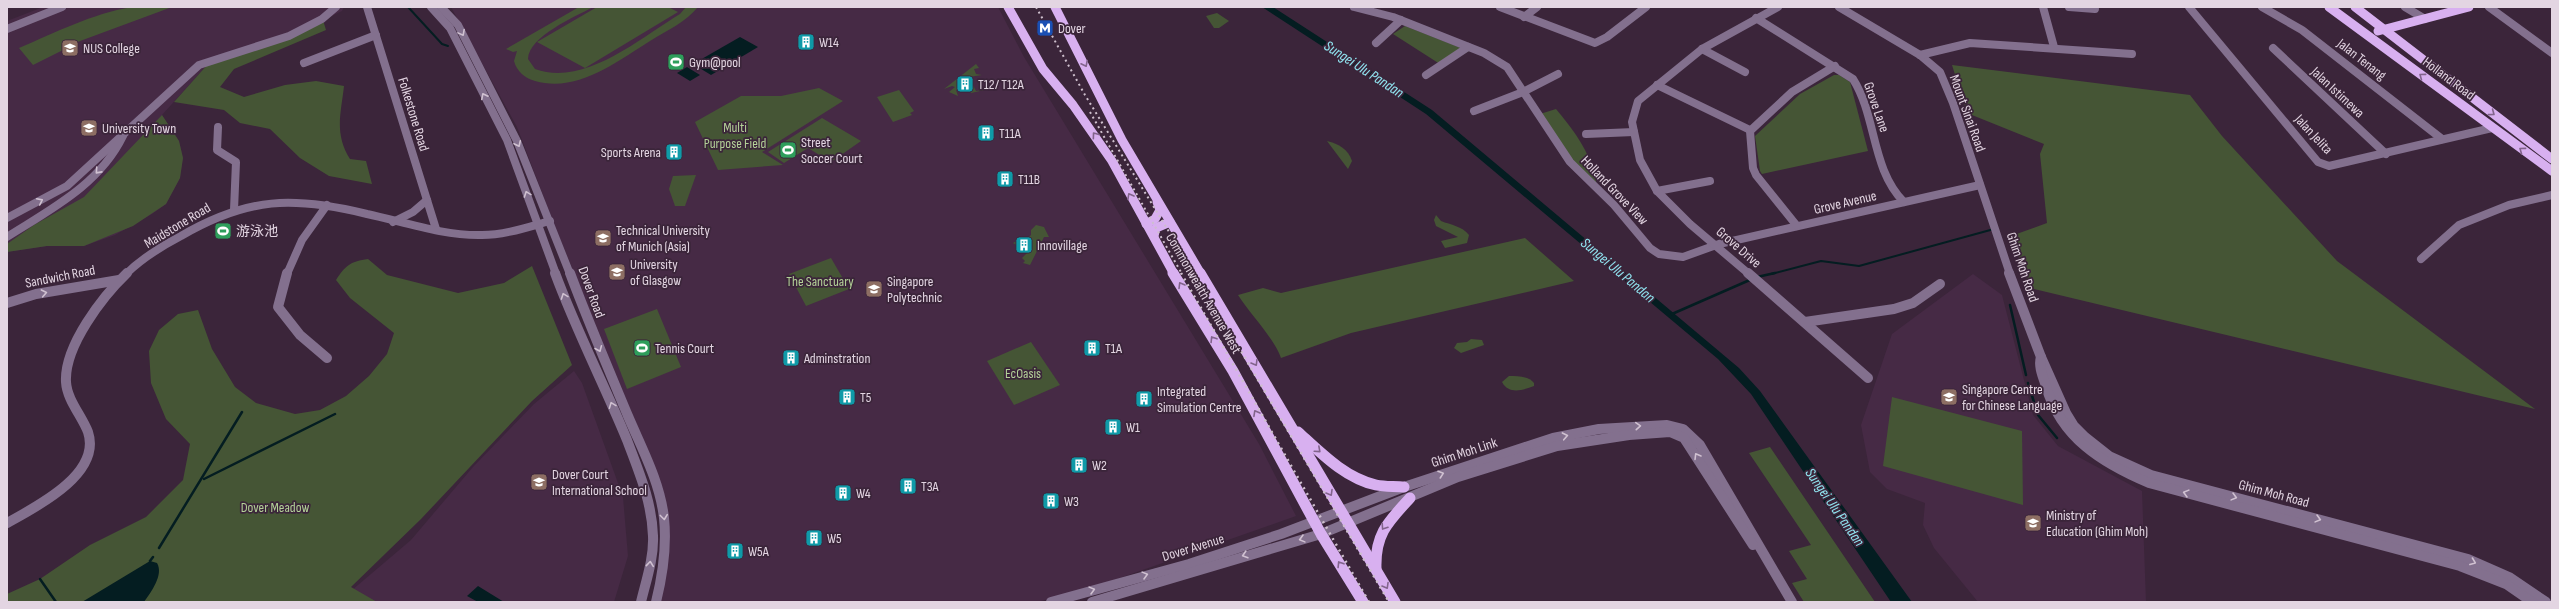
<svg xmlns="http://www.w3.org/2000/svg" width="2559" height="609" viewBox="0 0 2559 609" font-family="'Sofia Sans Condensed','Noto Sans SC',sans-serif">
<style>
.built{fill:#462a45}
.green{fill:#455535}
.water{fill:#041d21}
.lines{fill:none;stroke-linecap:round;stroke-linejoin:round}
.stream-far1{stroke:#041d21;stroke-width:2}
.stream{stroke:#041d21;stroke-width:2.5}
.minor-far1{stroke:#83708e;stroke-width:8}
.minor{stroke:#83708e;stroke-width:10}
.major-far1{stroke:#d8b0f0;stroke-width:9}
.major{stroke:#d8b0f0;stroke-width:11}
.rail-far1{stroke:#cebfcd;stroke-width:2;stroke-dasharray:2 3.5;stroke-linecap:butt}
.rail{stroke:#cebfcd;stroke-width:2.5;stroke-dasharray:2 4.5;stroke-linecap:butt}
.oneway{stroke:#d0c1d1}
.oneway2{stroke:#82648c}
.labels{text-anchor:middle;stroke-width:3.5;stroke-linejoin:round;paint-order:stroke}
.poi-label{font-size:14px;fill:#e3d5e2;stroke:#3b253a;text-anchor:start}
.street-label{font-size:14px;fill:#e3d5e2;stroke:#3b253a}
.park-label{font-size:14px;fill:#b4d298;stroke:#3b253a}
.water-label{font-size:15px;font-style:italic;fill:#91e6f2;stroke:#3b253a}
</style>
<rect width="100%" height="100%" fill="#3b253a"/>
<g class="built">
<path d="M43,7H344L342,11L292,35L208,64L162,115L179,141L183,158L180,178L166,204L152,214L115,235L84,246H47L7,252V21Z"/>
<path d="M451,7H998L1024,57L1259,444L1296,516L1080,592L1036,602H659L661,484L554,224L517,127Z"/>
<path d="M1973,274L2002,295L2033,415L2058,446L2142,491L2146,602H1978L1934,548L1923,525L1925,503L1887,489L1870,472L1861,425L1892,334Z"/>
<path d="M574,371L582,383L623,497L628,556L614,602H338L411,540L473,467L534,404Z"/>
</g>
<g class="green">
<path d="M132,7H172L72,44L71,46L33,65L19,48C57,32 91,14 132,7Z"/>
<path d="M579,7H593C575,17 529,36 528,59L535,69C585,87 640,38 680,14L686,7H698C686,22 666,31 650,41C616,62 578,93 535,81C525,78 517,72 514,61L517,51L513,52L506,49Z"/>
<path d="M597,7H668L678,12L585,68L537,42Z"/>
<path d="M1217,13L1229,21L1219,28H1214L1206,16Z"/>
<path d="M323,20L326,30L234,69L220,87L244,97L285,85L316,81L344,86C341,114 334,133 350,159L366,161L372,184L329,176L300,158L270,129L240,123L224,110L174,102L208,64Z"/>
<path d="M1405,26L1469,51L1443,66L1393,34Z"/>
<path d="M976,64L979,68L974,69L976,74L982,75L969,77L976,91L989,89L971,93L968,87L956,90L958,96L949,92L955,87L952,86L944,89Z"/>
<path d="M1952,65L2190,95L2222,136L2337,261L2535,409L2030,288L2011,236L2047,223L2040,154L2044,144L1967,113Z"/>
<path d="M1834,75H1839L1850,82L1868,151L1762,174L1760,171L1755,136L1800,94Z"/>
<path d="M819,88L843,101L762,152L783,165L718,170L695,122L741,96H781Z"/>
<path d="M899,90L914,111L910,113L912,115L893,122L877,97Z"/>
<path d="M1556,109C1576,133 1593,156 1597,188L1570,162L1540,114Z"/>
<path d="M162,115L179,141L183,158L180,178L166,204L133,226L84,246H47L7,252V244L34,225L84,197Z"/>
<path d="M822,118L861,141L831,162L808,148L784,163L768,152Z"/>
<path d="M1327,141C1339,144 1348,149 1352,161L1348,169Z"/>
<path d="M696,175L685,206H675L669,189L673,176Z"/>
<path d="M1436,215L1441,221C1451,225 1462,226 1469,235L1467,243L1445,248L1441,241L1458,237L1436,226L1434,220Z"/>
<path d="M1036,225L1044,227L1049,237H1044L1030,265L1023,263L1025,261L1022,258L1028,252L1013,243L1018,240L1023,242L1031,235V230Z"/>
<path d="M1525,238L1574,281L1351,333L1281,358C1274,338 1250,314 1238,295L1263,288L1281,293Z"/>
<path d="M831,258L849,289L806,306L789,274Z"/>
<path d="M368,259L387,275L458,293L504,283L532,266L572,365L532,401L421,519L351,587L377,602H7V594L40,579L90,545L146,517L183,480L190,444L166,419L151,383L149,351L159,330L178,314L198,310L212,349L235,387L256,403L295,414L320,410L346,396L369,376L387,354L394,333L350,298L336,280C345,266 351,261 368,259Z"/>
<path d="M657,309L681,367L627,389L604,329Z"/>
<path d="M1471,339L1482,340L1484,345L1461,353L1454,348L1457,343L1467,342Z"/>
<path d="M1031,342L1060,385L1014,405L987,361Z"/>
<path d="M1509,376C1517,376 1529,376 1534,383V386C1523,390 1509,395 1502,382Z"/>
<path d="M1892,397L2022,431L2023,505L1883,466Z"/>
<path d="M1770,447L1875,602H1804L1792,583L1807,579L1789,551L1811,545L1749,453Z"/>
</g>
<g class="water">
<path d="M1262,7H1273L1432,110L1739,368L1760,391L1912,602H1891L1751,394L1718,359L1426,114Z"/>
<path d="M740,37L758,47L711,75L693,64Z"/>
<path d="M687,67L700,75L690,81L677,73Z"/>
<path d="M150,561L157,563C164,575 151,592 144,602H82Z"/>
<path d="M478,586L504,602H478L467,596Z"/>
</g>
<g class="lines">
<g class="stream-far1">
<path d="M408,7L442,44L448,46"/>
<path d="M1771,274L1821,261L1859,266L1994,229"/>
</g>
<g class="stream">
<path d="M1757,277L1775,273"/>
<path d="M2010,305L2026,375"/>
<path d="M1672,314L1752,279"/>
<path d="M2028,383L2038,415L2057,438"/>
<path d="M204,479L335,414"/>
<path d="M159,548L242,412"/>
<path d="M150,561L153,557"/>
<path d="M40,579L56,602"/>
</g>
<g class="minor-far1">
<path d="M367,7L436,229"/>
<path d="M431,7L450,28L507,140L556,274"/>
<path d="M441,7L458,25L517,141L570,274"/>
<path d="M1354,7L1393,17L1484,53L1507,67L1570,162L1614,205L1650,248L1659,254L1683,257L1719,244L1980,185"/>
<path d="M1500,7L1595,43L1607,37L1646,7"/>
<path d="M1839,7L1920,55L1940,72L1953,103L2010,274"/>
<path d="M2043,7L2054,47"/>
<path d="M2069,7L2095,9"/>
<path d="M2189,7L2318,162L2329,166L2492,128"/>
<path d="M2262,7L2302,30L2442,139"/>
<path d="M2405,7L2425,19"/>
<path d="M2489,7L2552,53"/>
<path d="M1524,17L1537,7"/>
<path d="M1756,18L1853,79C1877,117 1871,169 1904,202"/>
<path d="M7,29L62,7"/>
<path d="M1376,43L1401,20"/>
<path d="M2273,48L2386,154"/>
<path d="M1702,49L1745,72"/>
<path d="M1920,55L1970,43L2132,54"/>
<path d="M304,63L376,35"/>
<path d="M1426,75L1468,47"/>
<path d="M1657,85L1750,130"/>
<path d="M1474,111L1523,92L1558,74"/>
<path d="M218,127L217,150L236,162L234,210"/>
<path d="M1586,134L1634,132"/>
<path d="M1657,191L1710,181"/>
<path d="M7,218L67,186L199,65L289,36L322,19L336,7"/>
<path d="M393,222L413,212L427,200"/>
<path d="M1797,226L1756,175L1753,168L1750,131L1792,92L1835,66"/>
<path d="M7,237C51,209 99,185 123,136"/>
<path d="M2421,259L2459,225L2509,205L2552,195"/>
<path d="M126,274C142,258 162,246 181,236C248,197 293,196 367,214C404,222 444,236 482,235C505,235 528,227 550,221"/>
<path d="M287,274L302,240L327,205"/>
<path d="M1749,274L1690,224L1657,191L1640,160L1632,122L1638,101L1702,49L1778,7"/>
</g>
<g class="minor">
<path d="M287,273L278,307L300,335L327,358"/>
<path d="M555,273C576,330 604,384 627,440C639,472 652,502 653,536C654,558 646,581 641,602"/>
<path d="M570,273C588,321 608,368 628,416C642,449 660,482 664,518C667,547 663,574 656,602"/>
<path d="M1748,273L1868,378"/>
<path d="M2009,273L2041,357L2066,413L2074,426L2085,437L2109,456L2151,475L2468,559L2509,577L2546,602"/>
<path d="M7,303L36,294L119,280"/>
<path d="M1805,322L1894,309L1913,303L1940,284"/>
<path d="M2041,357C2038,366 2043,377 2046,386C2061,438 2102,463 2149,483L2460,566L2506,584L2532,602"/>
<path d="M7,523C36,507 102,474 88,432C82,416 67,400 66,382C64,346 103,296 127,273"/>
<path d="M1051,602L1189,564L1281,534L1404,487L1553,438L1599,429L1667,425L1683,429L1700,445L1792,602"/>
<path d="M1092,602L1321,534L1458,477L1557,446L1629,435L1670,432L1684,438L1753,545"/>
</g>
<g class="major-far1">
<path d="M1008,7L1043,69L1073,105L1112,161L1174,274"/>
<path d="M1055,7L1122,140L1201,274"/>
<path d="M2329,7L2552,171"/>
<path d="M2355,7L2552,159"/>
<path d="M2378,31L2469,7"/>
<path d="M1146,224L1155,219L1160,210L1157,202"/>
<path d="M1154,236L1156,228L1170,222"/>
</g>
<g class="major">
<path d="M1173,273L1233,371L1321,534L1363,602"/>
<path d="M1200,273L1395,602"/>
<path d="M1298,432C1321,453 1345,478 1376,485C1385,487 1395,486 1404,487"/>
<path d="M1376,568C1375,534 1388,522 1410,498"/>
</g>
<g class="rail-far1">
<path d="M1036,7L1085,95L1195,274"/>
<path d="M1090,112L1182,274"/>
</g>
<g class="rail">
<path d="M1181,273L1369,602"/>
<path d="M1195,273L1389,602"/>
</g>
</g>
<defs><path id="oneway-chevron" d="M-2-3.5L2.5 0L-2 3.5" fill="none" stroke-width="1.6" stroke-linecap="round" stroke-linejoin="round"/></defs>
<g class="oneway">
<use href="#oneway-chevron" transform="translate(462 33) rotate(62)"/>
<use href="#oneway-chevron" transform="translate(484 96) rotate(-117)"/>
<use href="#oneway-chevron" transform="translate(518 144) rotate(65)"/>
<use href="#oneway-chevron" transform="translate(98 171) rotate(132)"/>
<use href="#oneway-chevron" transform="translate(527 194) rotate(-110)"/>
<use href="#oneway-chevron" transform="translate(40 201) rotate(-26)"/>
<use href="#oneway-chevron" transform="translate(44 293) rotate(-11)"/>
<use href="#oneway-chevron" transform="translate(564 296) rotate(-110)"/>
<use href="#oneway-chevron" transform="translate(599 349) rotate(67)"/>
<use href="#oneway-chevron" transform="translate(612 405) rotate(-111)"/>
<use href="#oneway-chevron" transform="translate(1638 426) rotate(-4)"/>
<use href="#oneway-chevron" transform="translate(1565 436) rotate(-11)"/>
<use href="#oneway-chevron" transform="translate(1697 456) rotate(-121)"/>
<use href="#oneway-chevron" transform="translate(1441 474) rotate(-19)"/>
<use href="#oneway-chevron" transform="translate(2186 493) rotate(-165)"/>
<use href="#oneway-chevron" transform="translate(2234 497) rotate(15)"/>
<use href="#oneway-chevron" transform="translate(664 517) rotate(83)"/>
<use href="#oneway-chevron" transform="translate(2318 519) rotate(15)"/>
<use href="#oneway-chevron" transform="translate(1302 539) rotate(165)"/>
<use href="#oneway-chevron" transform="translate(1245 555) rotate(163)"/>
<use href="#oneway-chevron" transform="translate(2473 562) rotate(21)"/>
<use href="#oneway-chevron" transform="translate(650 564) rotate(-84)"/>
<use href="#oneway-chevron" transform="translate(1145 575) rotate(-15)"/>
<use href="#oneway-chevron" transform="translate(1092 590) rotate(-15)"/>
</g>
<g class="oneway2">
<use href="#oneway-chevron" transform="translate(1085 64) rotate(63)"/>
<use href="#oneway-chevron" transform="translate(2422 76) rotate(-143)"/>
<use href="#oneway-chevron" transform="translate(2492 113) rotate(37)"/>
<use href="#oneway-chevron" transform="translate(1095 135) rotate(-126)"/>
<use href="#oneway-chevron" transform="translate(2522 150) rotate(-144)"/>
<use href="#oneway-chevron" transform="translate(1130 196) rotate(-119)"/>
<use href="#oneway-chevron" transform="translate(1181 285) rotate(-121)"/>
<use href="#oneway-chevron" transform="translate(1213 339) rotate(-122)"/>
<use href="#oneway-chevron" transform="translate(1255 363) rotate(59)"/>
<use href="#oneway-chevron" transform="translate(1256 413) rotate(-119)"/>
<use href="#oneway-chevron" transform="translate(1318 450) rotate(42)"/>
<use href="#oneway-chevron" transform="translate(1330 493) rotate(60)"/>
<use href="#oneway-chevron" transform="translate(1384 527) rotate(124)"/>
<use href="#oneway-chevron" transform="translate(1340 564) rotate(-122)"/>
<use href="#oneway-chevron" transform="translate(1386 586) rotate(60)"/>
</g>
<defs>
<g id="metro-square" transform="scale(0.9)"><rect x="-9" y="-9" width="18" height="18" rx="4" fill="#1a4fb4" stroke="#3b253a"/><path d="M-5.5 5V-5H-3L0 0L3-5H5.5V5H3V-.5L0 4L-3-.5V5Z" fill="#fff"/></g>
<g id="building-square" transform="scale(0.9)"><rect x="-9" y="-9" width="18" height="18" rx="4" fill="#0f9aa8" stroke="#3b253a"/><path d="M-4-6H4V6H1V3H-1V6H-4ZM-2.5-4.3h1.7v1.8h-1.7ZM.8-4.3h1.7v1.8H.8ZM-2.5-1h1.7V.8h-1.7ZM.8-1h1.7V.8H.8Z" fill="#fff"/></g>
<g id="university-square" transform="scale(0.9)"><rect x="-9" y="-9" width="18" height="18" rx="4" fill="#8d6e63" stroke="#3b253a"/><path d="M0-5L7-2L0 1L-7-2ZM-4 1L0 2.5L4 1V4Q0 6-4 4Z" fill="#fff"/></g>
<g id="stadium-square" transform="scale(0.9)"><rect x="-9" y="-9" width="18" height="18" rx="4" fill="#2e9e5b" stroke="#3b253a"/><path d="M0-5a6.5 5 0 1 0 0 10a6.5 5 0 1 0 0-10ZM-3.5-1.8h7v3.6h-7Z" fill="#fff"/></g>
<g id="school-square" transform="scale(0.9)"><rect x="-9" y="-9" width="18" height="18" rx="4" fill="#8d6e63" stroke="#3b253a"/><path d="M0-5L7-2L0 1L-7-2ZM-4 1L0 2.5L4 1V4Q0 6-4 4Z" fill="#fff"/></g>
</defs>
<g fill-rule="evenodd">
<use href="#metro-square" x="1045" y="28"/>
<use href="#building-square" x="806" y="42"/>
<use href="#university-square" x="70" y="48"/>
<use href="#stadium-square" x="676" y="62"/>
<use href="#building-square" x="965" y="84"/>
<use href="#university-square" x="89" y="128"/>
<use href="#building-square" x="986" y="133"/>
<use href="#stadium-square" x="788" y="150"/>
<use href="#building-square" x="674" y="152"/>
<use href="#building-square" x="1005" y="179"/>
<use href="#stadium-square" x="223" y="231"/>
<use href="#university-square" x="603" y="238"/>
<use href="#building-square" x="1024" y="245"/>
<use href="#university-square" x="617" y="272"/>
<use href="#university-square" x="874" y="289"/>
<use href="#stadium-square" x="642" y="348"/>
<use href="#building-square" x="1092" y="348"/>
<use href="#building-square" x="791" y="358"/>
<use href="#building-square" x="847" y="397"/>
<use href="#school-square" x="1949" y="397"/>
<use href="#building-square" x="1144" y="399"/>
<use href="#building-square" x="1113" y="427"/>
<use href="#building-square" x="1079" y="465"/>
<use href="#school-square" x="539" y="482"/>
<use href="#building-square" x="908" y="486"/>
<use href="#building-square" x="843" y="493"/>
<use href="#building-square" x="1051" y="501"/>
<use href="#school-square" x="2033" y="523"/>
<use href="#building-square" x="814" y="538"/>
<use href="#building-square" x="735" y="551"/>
</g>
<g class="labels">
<g class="poi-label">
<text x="1058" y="33">Dover</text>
<text x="819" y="47">W14</text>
<text x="83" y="53">NUS College</text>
<text x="689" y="67">Gym@pool</text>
<text x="978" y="89">T12/ T12A</text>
<text x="102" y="133">University Town</text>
<text x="999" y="138">T11A</text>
<text x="801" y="147">Street<tspan x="801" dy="16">Soccer Court</tspan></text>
<text x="661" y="157" text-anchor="end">Sports Arena</text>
<text x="1018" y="184">T11B</text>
<text x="616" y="235">Technical University<tspan x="616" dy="16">of Munich (Asia)</tspan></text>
<text x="236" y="236">游泳池</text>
<text x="1037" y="250">Innovillage</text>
<text x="630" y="269">University<tspan x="630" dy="16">of Glasgow</tspan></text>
<text x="887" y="286">Singapore<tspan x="887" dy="16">Polytechnic</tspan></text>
<text x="655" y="353">Tennis Court</text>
<text x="1105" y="353">T1A</text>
<text x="804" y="363">Adminstration</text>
<text x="1962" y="394">Singapore Centre<tspan x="1962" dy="16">for Chinese Language</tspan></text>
<text x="1157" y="396">Integrated<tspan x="1157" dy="16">Simulation Centre</tspan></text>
<text x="860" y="402">T5</text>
<text x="1126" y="432">W1</text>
<text x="1092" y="470">W2</text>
<text x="552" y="479">Dover Court<tspan x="552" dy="16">International School</tspan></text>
<text x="921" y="491">T3A</text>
<text x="856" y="498">W4</text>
<text x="1064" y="506">W3</text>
<text x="2046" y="520">Ministry of<tspan x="2046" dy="16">Education (Ghim Moh)</tspan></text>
<text x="827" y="543">W5</text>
<text x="748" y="556">W5A</text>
</g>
<g class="street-label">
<text transform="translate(2362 59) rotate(38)" y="5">Jalan Tenang</text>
<text transform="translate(2449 78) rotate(37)" y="5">Holland Road</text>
<text transform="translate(2338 92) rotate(43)" y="5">Jalan Istimewa</text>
<text transform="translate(1877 107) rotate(71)" y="5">Grove Lane</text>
<text transform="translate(1968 113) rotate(70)" y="5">Mount Sinai Road</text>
<text transform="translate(414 114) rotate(73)" y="5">Folkestone Road</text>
<text transform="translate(2314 134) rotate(47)" y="5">Jalan Jelita</text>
<text transform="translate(1615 190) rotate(46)" y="5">Holland Grove View</text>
<text transform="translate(1845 202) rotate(-13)" y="5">Grove Avenue</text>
<text transform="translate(177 225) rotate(-31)" y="5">Maidstone Road</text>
<text transform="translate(1739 247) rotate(41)" y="5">Grove Drive</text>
<text transform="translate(2023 267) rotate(71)" y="5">Ghim Moh Road</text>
<text transform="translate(60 276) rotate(-11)" y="5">Sandwich Road</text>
<text transform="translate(592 292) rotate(70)" y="5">Dover Road</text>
<text transform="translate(1204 293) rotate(60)" y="5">Commonwealth Avenue West</text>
<text transform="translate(1464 452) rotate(-18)" y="5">Ghim Moh Link</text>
<text transform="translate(2274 493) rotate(15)" y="5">Ghim Moh Road</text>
<text transform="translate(1193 547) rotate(-17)" y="5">Dover Avenue</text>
</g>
<g class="park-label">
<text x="735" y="132">Multi<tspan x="735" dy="16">Purpose Field</tspan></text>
<text x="820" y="286">The Sanctuary</text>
<text x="1023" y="378">EcOasis</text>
<text x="275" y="512">Dover Meadow</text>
</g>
<g class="water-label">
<text transform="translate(1364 69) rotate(33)" y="5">Sungei Ulu Pandan</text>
<text transform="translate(1618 270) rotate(40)" y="5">Sungei Ulu Pandan</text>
<text transform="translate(1835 507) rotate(55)" y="5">Sungei Ulu Pandan</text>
</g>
</g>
<rect width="2559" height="609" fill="none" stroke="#e3d5e2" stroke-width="16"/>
</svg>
